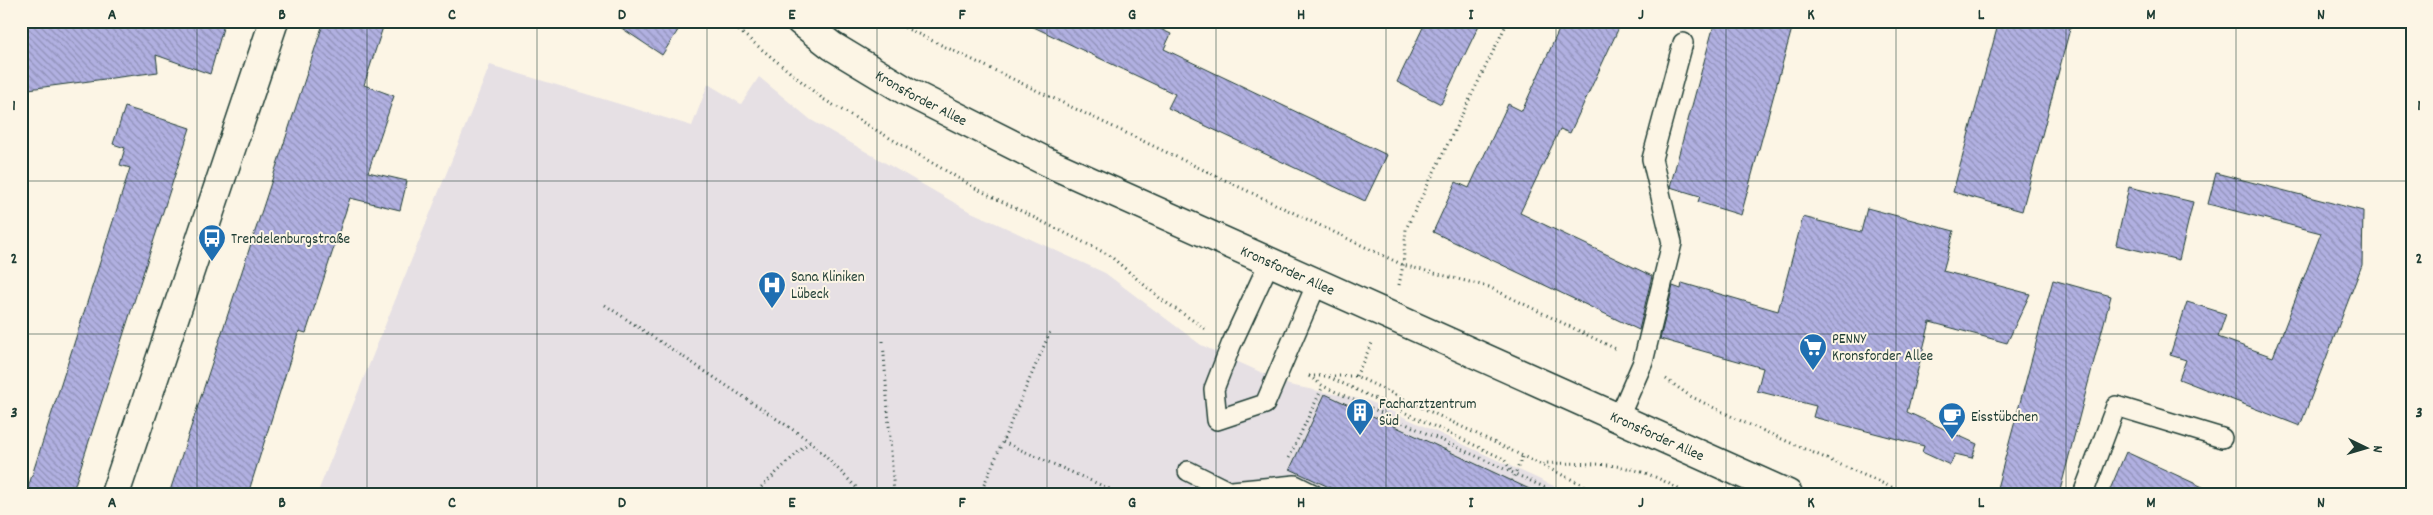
<svg xmlns="http://www.w3.org/2000/svg" width="2433" height="515" viewBox="0 0 2433 515" font-family="Dekko,sans-serif">
<style>
.built{fill:#e6e0e4}
.building{fill:url(#building-back-hatch);stroke:#1f3d34}
.lines{fill:none;stroke-linecap:round;stroke-linejoin:round}
.lane-casing{stroke:#1f3d34;stroke-width:22}
.street-casing{stroke:#1f3d34;stroke-width:31}
.secondary-casing{stroke:#1f3d34;stroke-width:31}
.path{stroke:#1f3d34;stroke-width:3;stroke-dasharray:1 4;stroke-linecap:butt}
.lane{stroke:#fcf5e5;stroke-width:19}
.street{stroke:#fcf5e5;stroke-width:28}
.secondary{stroke:#fcf5e5;stroke-width:28}
.grid{fill:none;stroke:#1f3d34;stroke-width:1;stroke-opacity:0.55}
.labels{text-anchor:middle;stroke-width:4;stroke-linejoin:round;paint-order:stroke}
.street-label{font-size:15px;fill:#1f3d34;stroke:#fcf5e5}
.poi-label{font-size:15px;fill:#1f3d34;stroke:#fcf5e5;text-anchor:start}
.neatline{fill:none;stroke:#1f3d34;stroke-width:2}
.grid-label{font-size:16px;text-anchor:middle;font-weight:bold;fill:#1f3d34}
</style>
<defs>
<pattern id="building-back-hatch" width="6" height="6" patternUnits="userSpaceOnUse" patternTransform="scale(1.25)"><rect width="6" height="6" fill="#b1b0e1"/><path d="M-1 5l2 2M0 0l6 6M5-1l2 2" fill="none" stroke="#8f90b7"/></pattern>
</defs>
<rect width="100%" height="100%" fill="#fcf5e5"/>
<filter id="ink" filterUnits="userSpaceOnUse"><feTurbulence type="fractalNoise" baseFrequency=".02" numOctaves="2"/><feDisplacementMap in="SourceGraphic" scale="10" xChannelSelector="R" yChannelSelector="G"/><feConvolveMatrix kernelMatrix="1 2 1 2 8 2 1 2 1" color-interpolation-filters="sRGB"/></filter>
<g filter="url(#ink)">
<path class="built" d="M490,65L692,126L708,84L741,104L759,77L811,120L967,210L1105,273L1201,345L1289,385L1369,401L1571,494H317Z"/>
<g class="building">
<path d="M21,21H225L210,74L156,55L158,72L21,90Z"/>
<path d="M324,21H385L364,85L394,96L368,172L407,181L400,210L350,198L306,333L299,331L248,494H169Z"/>
<path d="M611,21H684L662,55Z"/>
<path d="M1021,21H1143L1171,34L1164,49L1387,155L1365,201L1168,108L1175,94Z"/>
<path d="M1426,21H1481L1441,104L1397,82Z"/>
<path d="M1563,21H1622L1570,133L1560,129L1520,213L1652,276L1639,330L1433,232L1456,182L1469,188L1508,104L1522,111Z"/>
<path d="M1715,21H1794L1741,215L1698,202L1700,196L1670,187Z"/>
<path d="M1999,21H2072L2022,211L1953,192Z"/>
<path d="M125,107L190,128L72,494H26L130,168L120,165L125,148L113,144Z"/>
<path d="M2216,173L2363,211L2362,265L2300,426L2179,379L2186,360L2170,355L2187,302L2226,314L2218,337L2273,357L2321,233L2208,204Z"/>
<path d="M2129,187L2193,202L2179,260L2116,245Z"/>
<path d="M1867,208L1954,231L1943,271L2030,294L2007,343L1930,322L1907,412L1977,444L1972,458L1955,454L1950,465L1922,452L1924,446L1813,417L1816,406L1757,391L1763,368L1660,339L1673,286L1681,289L1682,283L1778,311L1803,217L1861,232Z"/>
<path d="M2053,280L2111,296L2059,494H2018L1997,488Z"/>
<path d="M1325,394L1446,450L1540,494H1344L1290,469Z"/>
<path d="M2126,452L2218,494H2108Z"/>
</g>
<g class="lines">
<g class="lane-casing">
<g id="lane">
<path d="M1269,263L1231,345L1214,389L1217,420L1265,404L1317,283"/>
<path d="M1619,417L1643,362L1672,243L1652,159L1683,43"/>
<path d="M1188,471L1234,494"/>
<path d="M1232,491L1295,485L1313,494"/>
<path d="M2083,494L2116,406L2222,438"/>
</g>
</g>
<g class="street-casing">
<path id="street" d="M115,494L274,21"/>
</g>
<g class="secondary-casing">
<g id="secondary">
<path id="s1" d="M800,21L832,46L908,92L1047,162L1788,494"/>
</g>
</g>
<g class="path">
<path d="M727,21L823,99L977,189L1109,255L1162,300L1206,329"/>
<path d="M891,21L1403,265L1489,287L1616,349"/>
<path d="M1399,285L1403,265L1406,229L1508,21"/>
<path d="M605,305L810,441L863,494"/>
<path d="M883,341L894,494"/>
<path d="M1309,376H1356L1602,494"/>
<path d="M1309,376L1323,386L1559,494"/>
<path d="M1356,376L1372,343"/>
<path d="M1329,377L1504,459L1512,472"/>
<path d="M1666,379L1690,396L1741,421L1907,494"/>
<path d="M1366,413L1368,406"/>
<path d="M1003,442L1121,494"/>
<path d="M1446,450L1449,444"/>
<path d="M1289,458L1323,386"/>
<path d="M1542,463C1600,464 1635,460 1686,494"/>
<path d="M1512,481L1523,455"/>
<path d="M754,494L810,441"/>
<path d="M980,494L1050,332"/>
</g>
<use href="#lane" class="lane"/>
<use href="#street" class="street"/>
<use href="#secondary" class="secondary"/>
</g>
</g>
<path class="grid" d="M197,21V494M367,21V494M537,21V494M707,21V494M877,21V494M1047,21V494M1216,21V494M1386,21V494M1556,21V494M1726,21V494M1896,21V494M2066,21V494M2236,21V494M21,181H2412M21,334H2412"/>
<defs>
<g id="bus-pin" transform="scale(1.4375)"><path d="M0 17L-7.5 6A9.5 9.5 0 1 1 7.5 6Z" fill="#1f6fb2" stroke="#fcf5e5"/><path d="M-5-6H5V4H4V6H2V4H-2V6H-4V4H-5ZM-3.5-4V0h7V-4ZM-3.5 1.2v1.5H-2V1.2ZM2 1.2v1.5H3.5V1.2Z" fill="#fff"/></g>
<g id="hospital-pin" transform="scale(1.4375)"><path d="M0 17L-7.5 6A9.5 9.5 0 1 1 7.5 6Z" fill="#1f6fb2" stroke="#fcf5e5"/><path d="M-5-5h3v3.5h4V-5h3V5h-3V1.5h-4V5h-3Z" fill="#fff"/></g>
<g id="supermarket-pin" transform="scale(1.4375)"><path d="M0 17L-7.5 6A9.5 9.5 0 1 1 7.5 6Z" fill="#1f6fb2" stroke="#fcf5e5"/><path d="M-6-5.5h2.5l.6 2H6L4.5 2H-2.5L-4.4-4H-6ZM-1.5 3.2a1.3 1.3 0 1 0 .1 0ZM3 3.2a1.3 1.3 0 1 0 .1 0Z" fill="#fff"/></g>
<g id="building-pin" transform="scale(1.4375)"><path d="M0 17L-7.5 6A9.5 9.5 0 1 1 7.5 6Z" fill="#1f6fb2" stroke="#fcf5e5"/><path d="M-4-6H4V6H1V3H-1V6H-4ZM-2.5-4.3h1.7v1.8h-1.7ZM.8-4.3h1.7v1.8H.8ZM-2.5-1h1.7V.8h-1.7ZM.8-1h1.7V.8H.8Z" fill="#fff"/></g>
<g id="cafe-pin" transform="scale(1.4375)"><path d="M0 17L-7.5 6A9.5 9.5 0 1 1 7.5 6Z" fill="#1f6fb2" stroke="#fcf5e5"/><path d="M-5.5-4.5H6V0H3Q3 3.5 0 3.5H-2.5Q-5.5 3.5-5.5 0ZM3-3.2v2h1.7v-2ZM-6 4.5H4V6H-6Z" fill="#fff"/></g>
</defs>
<g fill-rule="evenodd">
<use href="#bus-pin" x="212" y="238"/>
<use href="#hospital-pin" x="772" y="285"/>
<use href="#supermarket-pin" x="1813" y="347"/>
<use href="#building-pin" x="1360" y="412"/>
<use href="#cafe-pin" x="1952" y="416"/>
</g>
<g class="labels">
<g class="street-label">
<text dy="5" stroke="none"><textPath href="#s1" startOffset="144">Kronsforder Allee</textPath></text>
<text dy="5" stroke="none"><textPath href="#s1" startOffset="549">Kronsforder Allee</textPath></text>
<text dy="5" stroke="none"><textPath href="#s1" startOffset="954">Kronsforder Allee</textPath></text>
</g>
<g class="poi-label">
<text x="231" y="243">Trendelenburgstraße</text>
<text x="791" y="281">Sana Kliniken<tspan x="791" dy="17">Lübeck</tspan></text>
<text x="1832" y="343">PENNY<tspan x="1832" dy="17">Kronsforder Allee</tspan></text>
<text x="1379" y="408">Facharztzentrum<tspan x="1379" dy="17">Süd</tspan></text>
<text x="1971" y="421">Eisstübchen</text>
</g>
</g>
<rect width="2433" height="515" fill="none" stroke="#fcf5e5" stroke-width="55"/>
<g transform="translate(2366 448) rotate(95)" stroke="#fcf5e5" stroke-width="4" paint-order="stroke">
<path d="M0-4L9 19L0 12L-9 19Z" fill="#1f3d34"/>
<text y="-8" font-size="14" font-weight="bold" text-anchor="middle" fill="#1f3d34">N</text>
</g>
<rect x="28" y="28" width="2378" height="460" class="neatline"/>
<g class="grid-label">
<text x="112" y="19">A</text>
<text x="282" y="19">B</text>
<text x="452" y="19">C</text>
<text x="622" y="19">D</text>
<text x="792" y="19">E</text>
<text x="962" y="19">F</text>
<text x="1132" y="19">G</text>
<text x="1301" y="19">H</text>
<text x="1471" y="19">I</text>
<text x="1641" y="19">J</text>
<text x="1811" y="19">K</text>
<text x="1981" y="19">L</text>
<text x="2151" y="19">M</text>
<text x="2321" y="19">N</text>
<text x="14" y="110">1</text>
<text x="2419" y="110">1</text>
<text x="14" y="263">2</text>
<text x="2419" y="263">2</text>
<text x="14" y="417">3</text>
<text x="2419" y="417">3</text>
<text x="112" y="507">A</text>
<text x="282" y="507">B</text>
<text x="452" y="507">C</text>
<text x="622" y="507">D</text>
<text x="792" y="507">E</text>
<text x="962" y="507">F</text>
<text x="1132" y="507">G</text>
<text x="1301" y="507">H</text>
<text x="1471" y="507">I</text>
<text x="1641" y="507">J</text>
<text x="1811" y="507">K</text>
<text x="1981" y="507">L</text>
<text x="2151" y="507">M</text>
<text x="2321" y="507">N</text>
</g>
</svg>
